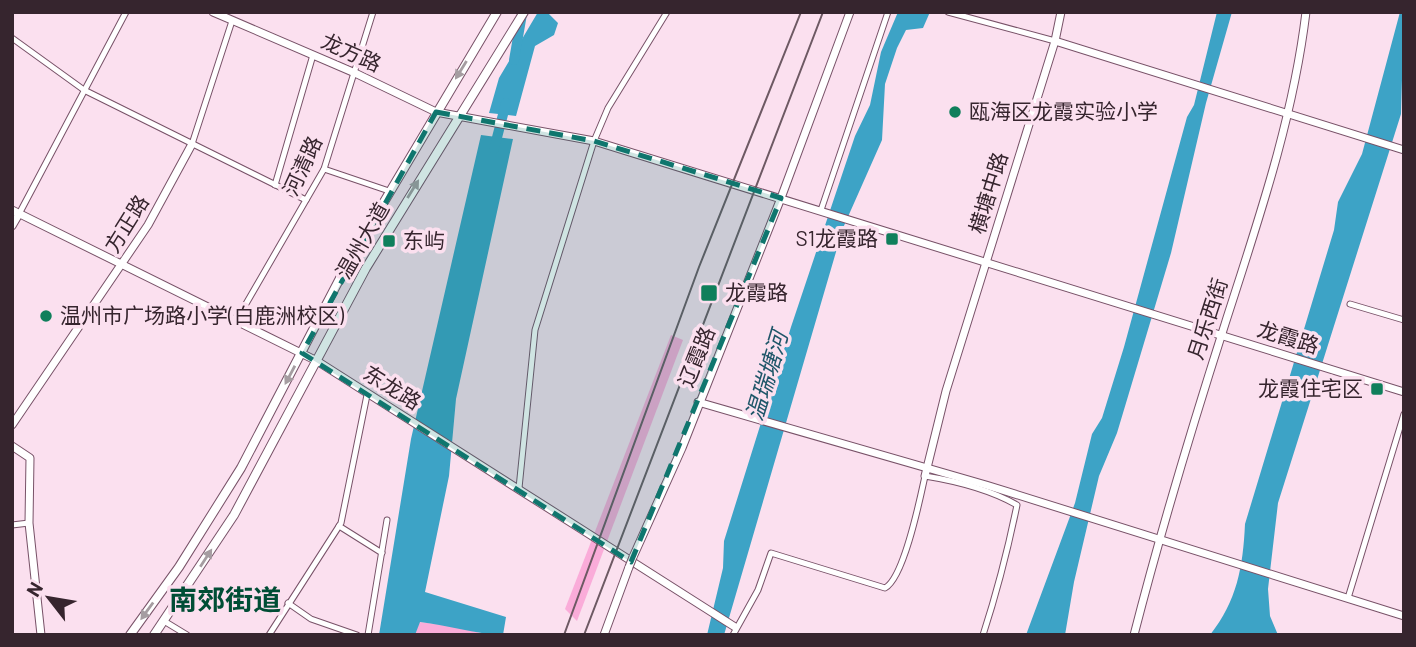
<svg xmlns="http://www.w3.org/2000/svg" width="1416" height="647" viewBox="0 0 1416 647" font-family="Barlow,'Noto Sans SC',sans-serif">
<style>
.green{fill:#faacd9}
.water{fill:#3da3c6}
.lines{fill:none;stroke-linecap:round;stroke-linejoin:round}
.river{stroke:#3da3c6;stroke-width:10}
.street-casing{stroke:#785268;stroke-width:7}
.secondary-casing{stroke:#785268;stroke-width:9}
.primary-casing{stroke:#785268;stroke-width:10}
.street{stroke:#fff;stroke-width:5}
.secondary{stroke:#fff;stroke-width:7}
.primary{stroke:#fff;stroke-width:8}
.rail{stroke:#6d5963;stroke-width:2}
.secondary-bridge-casing{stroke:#785268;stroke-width:9;stroke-linecap:butt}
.secondary-bridge{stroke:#fff;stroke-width:7}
.oneway{fill:#a59da1}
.marked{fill:#0f766e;fill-opacity:0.2;stroke:#0f766e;stroke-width:5;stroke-dasharray:14 9;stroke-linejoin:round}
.poi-dot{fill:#0f7f5b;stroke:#fbe0ef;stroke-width:2.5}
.labels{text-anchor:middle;stroke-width:7;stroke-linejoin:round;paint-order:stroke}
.street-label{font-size:21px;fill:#36252e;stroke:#fbe0ef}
.poi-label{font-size:21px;fill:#36252e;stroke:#fbe0ef;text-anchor:start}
.water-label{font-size:23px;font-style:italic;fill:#1f5669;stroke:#fbe0ef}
.district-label{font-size:28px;font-weight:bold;fill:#004d35;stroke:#fbe0ef}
</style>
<rect width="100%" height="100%" fill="#fbe0ef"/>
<g class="green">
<path d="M671,335L683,340L577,621L565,609Z"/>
<path d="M419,622L453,626L488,635H415Z"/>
</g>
<g class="water">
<path d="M538,12H547L558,23L554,35L535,46L516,116L489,113L499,78Z"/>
<path d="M898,12H930L923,28L906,30L897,48L885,84L882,140L843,228L724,635H707L723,568L724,541L791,327L855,136L870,105L881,52Z"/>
<path d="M1217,12H1232L1206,103L1171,253L1117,433L1099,476L1074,582L1065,635H1026L1075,503L1092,434L1102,418L1124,347L1187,117L1194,105Z"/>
<path d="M1400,12H1404L1401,114L1278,503L1268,589L1270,616L1278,635H1210C1237,601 1243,567 1245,524L1334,230L1338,202L1362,154Z"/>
<path d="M481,135L513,139L456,399L449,476L425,592L506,617L503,635C474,634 448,625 420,622L415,635H379L411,439Z"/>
</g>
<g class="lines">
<g class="river">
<path d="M514,60L522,14"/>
<path d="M494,149L506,103"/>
</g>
<g class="street-casing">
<g id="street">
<path d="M948,12L1055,41"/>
<path d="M12,38L84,90L306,200"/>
<path d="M192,144L232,21"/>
<path d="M324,169L389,191"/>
<path d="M275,185L313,55"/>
<path d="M821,210L888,12"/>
<path d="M19,214L126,12"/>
<path d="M1350,304L1404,320"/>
<path d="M236,321L324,169L373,12"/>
<path d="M519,488L535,330L594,141L608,108L667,12"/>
<path d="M12,525L29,523"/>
<path d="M339,526L382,553"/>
<path d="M1348,598L1404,414"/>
<path d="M288,603L311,619L357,635"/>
<path d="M164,621L187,635"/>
<path d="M269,635L341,523L367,395"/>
<path d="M368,635L387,520"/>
<path d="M733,635L758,590L771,553L885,588C904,578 920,499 925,476C956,481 989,489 1017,505C1008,549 997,592 983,635"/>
</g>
</g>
<g class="secondary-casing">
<g id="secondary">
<path d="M213,12L355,73L436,112L594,141L1404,392"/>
<path d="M1055,41L1404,150"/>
<path d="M12,210L317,361L735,627"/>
<path d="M12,226L19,214"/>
<path d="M698,402L986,485L1404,616"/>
<path d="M12,425L148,225L192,144"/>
<path d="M12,446L30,458L29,523L41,635"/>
<path d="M925,476L946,391L1055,41L1061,12"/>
<path d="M633,557L682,448L781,198L850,12"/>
<path d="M604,635L629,567"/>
<path d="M1134,635C1161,530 1192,427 1225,324C1258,221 1293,120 1306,12"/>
</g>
</g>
<g class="primary-casing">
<g id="primary">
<path d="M130,635L179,567L241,468L350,259L497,12"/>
<path d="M154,635L234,515L366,268L524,12"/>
</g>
</g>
<use href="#street" class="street"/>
<use href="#secondary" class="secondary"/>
<use href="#primary" class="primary"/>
<g class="rail">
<path d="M564,635L699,267L801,12"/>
<path d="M584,635L823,12"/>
</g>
<g class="secondary-bridge-casing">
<path id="secondary-bridge" d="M629,567L633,557"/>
</g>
<use href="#secondary-bridge" class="secondary-bridge"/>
</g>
<defs><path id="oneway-solid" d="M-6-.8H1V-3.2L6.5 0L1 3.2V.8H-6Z" transform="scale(1.75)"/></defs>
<g class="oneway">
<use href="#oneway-solid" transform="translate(461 70) rotate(122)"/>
<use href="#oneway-solid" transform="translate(413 189) rotate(-58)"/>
<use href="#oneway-solid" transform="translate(290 375) rotate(118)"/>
<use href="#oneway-solid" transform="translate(206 558) rotate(-57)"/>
<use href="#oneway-solid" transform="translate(147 611) rotate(126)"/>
</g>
<path class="marked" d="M436,112L594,141L781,198L631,562L302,353Z"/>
<g class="poi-dot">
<circle cx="955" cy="112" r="7"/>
<rect x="885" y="232" width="14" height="14" rx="3.5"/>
<rect x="382" y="234" width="14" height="14" rx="3.5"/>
<rect x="700" y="284" width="18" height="18" rx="3.5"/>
<circle cx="46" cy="316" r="7"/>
<rect x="1370" y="382" width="14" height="14" rx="3.5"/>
</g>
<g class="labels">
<g class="street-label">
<text transform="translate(351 53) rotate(24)" y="7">龙方路</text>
<text transform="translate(303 166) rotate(-65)" y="7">河清路</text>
<text transform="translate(989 193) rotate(-73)" y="7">横塘中路</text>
<text transform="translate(127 224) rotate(-58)" y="7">方正路</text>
<text transform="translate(363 241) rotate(-60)" y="7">温州大道</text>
<text transform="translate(1208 319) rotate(-72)" y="7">月乐西街</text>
<text transform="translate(1288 338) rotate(17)" y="7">龙霞路</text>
<text transform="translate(697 357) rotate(-68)" y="7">辽霞路</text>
<text transform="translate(392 388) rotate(32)" y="7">东龙路</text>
</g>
<g class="poi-label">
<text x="969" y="119">瓯海区龙霞实验小学</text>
<text x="878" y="246" text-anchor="end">S1龙霞路</text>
<text x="403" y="248">东屿</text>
<text x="725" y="300">龙霞路</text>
<text x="60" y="323">温州市广场路小学(白鹿洲校区)</text>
<text x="1363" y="396" text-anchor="end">龙霞住宅区</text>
</g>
<g class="water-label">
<text transform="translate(767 376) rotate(-73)" y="8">温瑞塘河</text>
</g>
<g class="district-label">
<text x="225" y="610">南郊街道</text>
</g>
</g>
<rect width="1416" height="647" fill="none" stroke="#36252e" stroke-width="28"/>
<g transform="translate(49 598) rotate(301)" stroke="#fbe0ef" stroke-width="5" paint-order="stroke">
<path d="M0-5L12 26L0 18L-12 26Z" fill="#36252e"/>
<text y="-10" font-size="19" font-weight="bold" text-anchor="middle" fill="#36252e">N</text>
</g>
</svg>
